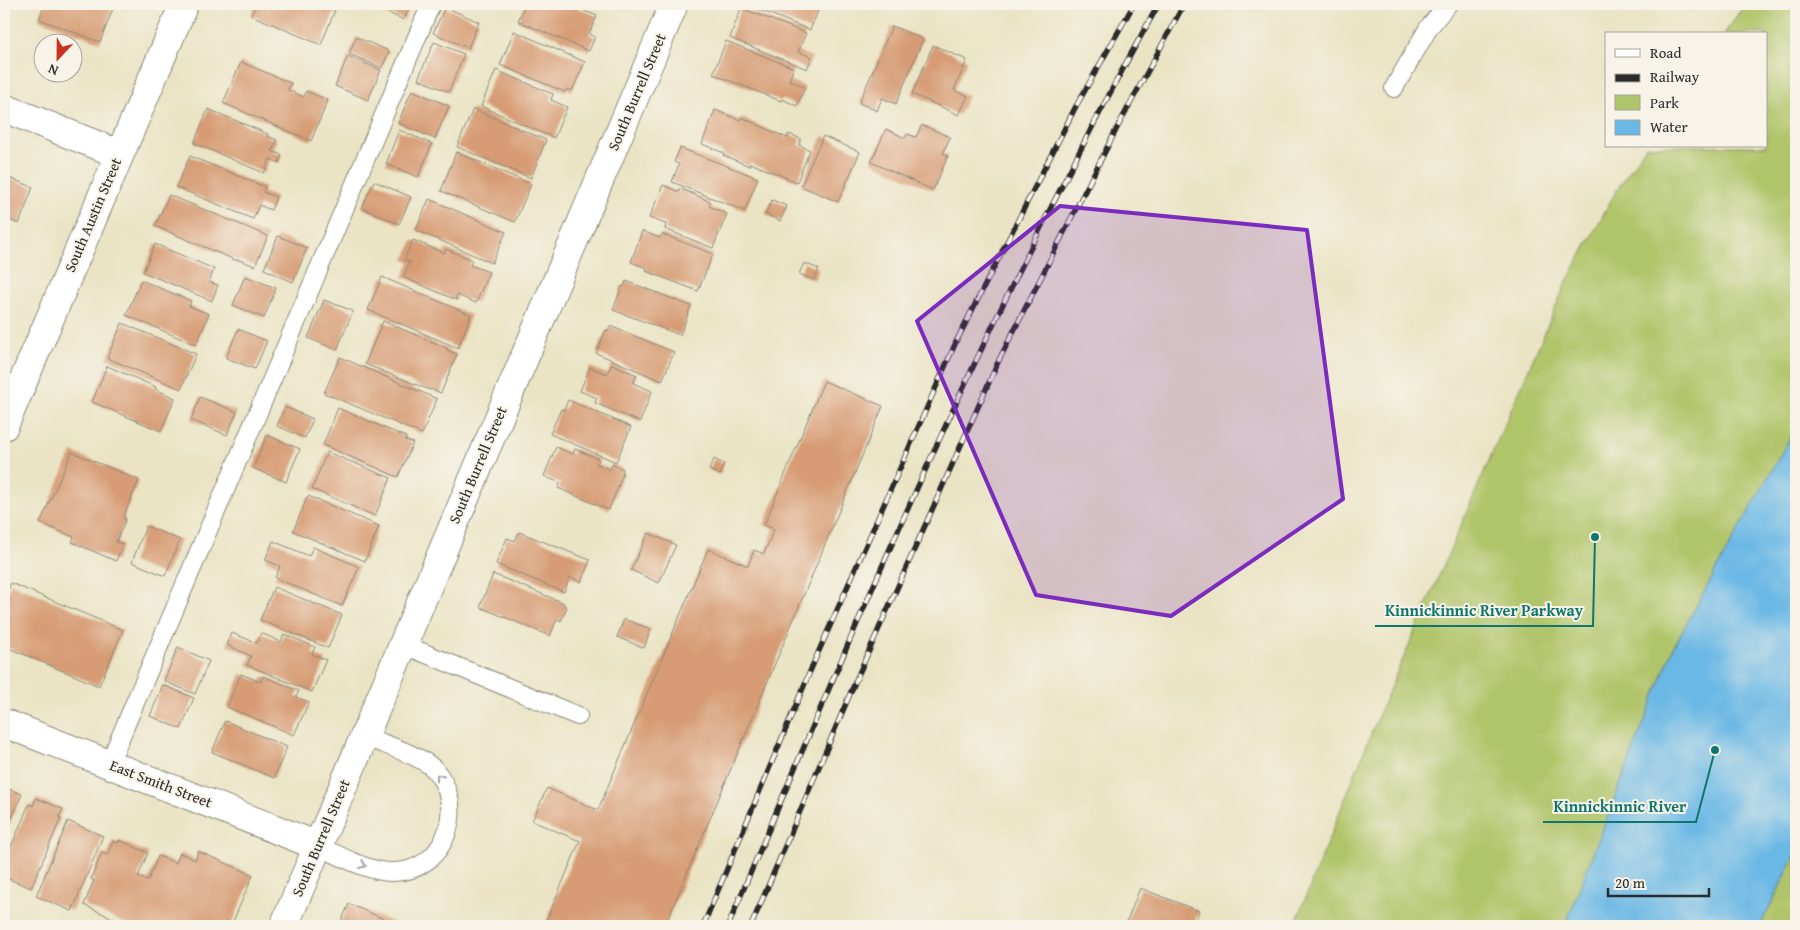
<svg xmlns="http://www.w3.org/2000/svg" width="1800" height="930" viewBox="0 0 1800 930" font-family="'Gentium Book Plus',serif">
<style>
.green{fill:#b0c469;stroke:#6e784a}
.water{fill:#6ab8e5;stroke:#4a7288}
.building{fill:#d79c75}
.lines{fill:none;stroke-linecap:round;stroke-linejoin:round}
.lane-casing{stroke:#8a8878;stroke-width:20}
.street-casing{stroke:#8a8878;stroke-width:30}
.lane{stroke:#fff;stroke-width:18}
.street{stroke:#fff;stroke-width:28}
.rail-casing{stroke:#2b2b2b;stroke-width:5.5}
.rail{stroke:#f7f3e8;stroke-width:4;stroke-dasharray:11;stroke-linecap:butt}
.oneway{stroke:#a0a0a0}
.marked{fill:#7b2cbf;fill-opacity:0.2;stroke:#7b2cbf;stroke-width:4;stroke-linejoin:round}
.labels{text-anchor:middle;stroke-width:4;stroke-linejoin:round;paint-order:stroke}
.street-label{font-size:15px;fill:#2b2b2b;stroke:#f7f3e8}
.leader{fill:none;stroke:#0f766e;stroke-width:2}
.callout-dot{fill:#0f766e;stroke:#f7f3e8;stroke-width:2}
.callout-label{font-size:16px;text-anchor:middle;font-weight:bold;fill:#0f766e;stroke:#f7f3e8;stroke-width:4;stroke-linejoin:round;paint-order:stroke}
</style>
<rect width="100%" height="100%" fill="#f7f3e8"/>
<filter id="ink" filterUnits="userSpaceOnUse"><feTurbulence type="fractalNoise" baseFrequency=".02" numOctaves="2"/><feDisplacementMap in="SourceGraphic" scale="10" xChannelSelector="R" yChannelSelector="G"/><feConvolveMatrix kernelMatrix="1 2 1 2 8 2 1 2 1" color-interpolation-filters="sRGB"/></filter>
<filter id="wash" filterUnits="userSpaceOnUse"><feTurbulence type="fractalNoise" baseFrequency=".0096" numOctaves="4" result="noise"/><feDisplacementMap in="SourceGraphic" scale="20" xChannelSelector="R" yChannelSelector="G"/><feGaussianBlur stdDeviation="1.12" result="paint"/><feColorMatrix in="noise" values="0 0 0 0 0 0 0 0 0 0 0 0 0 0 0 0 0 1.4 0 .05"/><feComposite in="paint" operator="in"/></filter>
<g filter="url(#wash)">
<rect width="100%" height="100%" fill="#eae4c5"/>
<g class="green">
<path d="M1745,4H1796V427L1674,646L1565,926H1294L1379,714L1566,283L1615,193L1646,146H1766V34H1724Z"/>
<path d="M1796,854V926H1760Z"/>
</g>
<path class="water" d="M1796,427V854L1760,926H1565L1674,646Z"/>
<g id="blocks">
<g class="building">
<path d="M45,4H109L114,6L100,42L39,19Z"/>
<path d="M256,4H320L335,10L321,45L251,15Z"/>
<path d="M368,4H411L404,20Z"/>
<path d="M525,4H568L597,16L589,34L595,37L589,51L518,21Z"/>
<path d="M591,4H606L604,9Z"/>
<path d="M745,4H821L810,30Z"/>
<path d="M445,7L479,22L468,48L433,33Z"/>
<path d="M741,8L806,33L798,52L812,57L807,69L730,38Z"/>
<path d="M892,26L923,39L896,104L882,98L877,111L859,103Z"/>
<path d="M514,31L585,62L572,91L567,89L565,92L500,65Z"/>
<path d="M356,37L389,51L382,68L349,54Z"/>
<path d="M726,41L794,68L789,80L805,87L797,106L782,99L781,101L713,74Z"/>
<path d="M434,42L464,54L449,92L418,79Z"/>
<path d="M933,45L967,60L954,90L968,96L959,115L912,94Z"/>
<path d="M348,56L381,70L368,100L335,86Z"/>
<path d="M241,62L291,83L288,90L304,97L306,91L328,100L311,141L223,103Z"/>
<path d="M496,70L553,94L551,100L567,107L554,138L481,106Z"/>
<path d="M412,90L449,106L435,139L398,123Z"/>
<path d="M208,109L268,134L267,136L277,140L272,151L282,155L279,163L270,159L264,173L194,143Z"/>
<path d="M473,109L546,140L531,178L457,147Z"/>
<path d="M715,110L740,120L741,117L787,138L789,134L801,139L799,145L810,150L797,182L750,163L749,166L723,155L724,153L702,144Z"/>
<path d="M922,125L950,137L943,153L948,156L933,190L871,162L886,129L905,138L907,134L916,137Z"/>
<path d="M399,130L432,144L418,177L386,164Z"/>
<path d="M823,136L860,152L838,202L801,186Z"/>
<path d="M680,148L758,178L745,211L672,182L679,164L674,162Z"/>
<path d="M456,152L531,184L515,222L441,191Z"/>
<path d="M190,156L265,187L263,192L276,197L271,210L259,205L253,219L176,187Z"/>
<path d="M4,176L33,187L19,224L4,218Z"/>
<path d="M374,181L411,197L399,224L362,208Z"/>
<path d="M663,185L679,192L680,188L711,202L709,206L727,214L713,248L665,229L666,224L649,218Z"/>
<path d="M169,195L268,236L255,266L239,260H235L155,226Z"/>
<path d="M429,199L506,232L492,263L416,230Z"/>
<path d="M772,200L787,206L780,221L765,214Z"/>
<path d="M4,226L9,228L4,241Z"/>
<path d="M642,231L660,238L662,234L713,254L698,291L646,271L647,268L631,262Z"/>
<path d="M278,236L307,248L293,282L264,269Z"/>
<path d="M413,240L444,253L446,249L472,260L470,265L489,272L476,303L457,295L456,300L403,277L410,262L404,260Z"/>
<path d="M155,244L214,269L209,282L218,285L212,301L143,272Z"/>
<path d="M804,263L819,269L814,280L799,274Z"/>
<path d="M245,276L276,288L264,318L233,305Z"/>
<path d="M382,277L471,315L458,348L368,310Z"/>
<path d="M141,280L191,301L189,306L209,314L196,345L126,315Z"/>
<path d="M626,281L691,306L680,335L613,310L622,286L624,287Z"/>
<path d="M324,300L353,311L337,350L308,338Z"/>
<path d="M383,321L447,348V350L457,354L441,393L430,389V390L365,364Z"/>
<path d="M122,323L196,354L181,389L107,358Z"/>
<path d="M610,326L674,352L662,381L596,353L606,330L608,331Z"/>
<path d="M238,329L267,341L255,369L226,358Z"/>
<path d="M340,357L437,399L422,434L324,393Z"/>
<path d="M612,364L637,375L633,383L652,391L640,422L595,403L597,398L580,391L590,367L607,374Z"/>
<path d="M107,366L156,387L155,389L175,398L161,431L92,402Z"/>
<path d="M824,381L883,406L665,926H544L580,841L532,821L547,788L598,810L708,549L748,566L754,550L764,554L774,529L764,525Z"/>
<path d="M200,397L237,412L227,435L191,420Z"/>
<path d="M568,400L631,427L616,462L550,434L561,409L564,410Z"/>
<path d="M285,407L313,419L305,438L277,426Z"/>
<path d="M338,408L406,437L405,440L413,443L398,477L323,445Z"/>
<path d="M267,435L300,449L286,482L253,468Z"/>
<path d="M556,447L573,454L575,449L599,459L597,464L610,469L612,464L623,469L622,473L623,474L609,510L558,488L560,483L544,476Z"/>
<path d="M72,452L139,480L123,518L126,519L116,542L123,544L116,561L72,542L74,537L40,523Z"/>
<path d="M327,452L391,478L375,516L312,489Z"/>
<path d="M714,459L724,464L720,475L709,470Z"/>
<path d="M308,496L379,526L365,561L293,531Z"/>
<path d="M146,526L180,540L165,576L132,562Z"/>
<path d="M519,532L590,560L581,582L570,577L564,592L496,564L507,538L515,541Z"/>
<path d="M648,533L676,545L659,583L631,570Z"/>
<path d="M273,541L309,556L313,547L359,567L342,606L275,578L280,566L265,560Z"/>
<path d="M493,574L564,603L563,605L567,607L561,621L557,619L550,636L480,607Z"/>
<path d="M11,583L123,630L99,686L4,646V600Z"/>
<path d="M274,587L342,615L328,648L260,620Z"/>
<path d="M624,619L651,629L644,648L617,637Z"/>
<path d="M232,633L257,643L261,633L281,642L284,634L315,647L312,654L326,660L312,692L247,665L251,656L227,645Z"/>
<path d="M178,647L209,661L195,694L164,681Z"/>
<path d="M241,674L261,682L263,676L299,691L296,697L309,702L294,735L227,707Z"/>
<path d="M163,685L194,698L181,729L150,716Z"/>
<path d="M225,721L287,747L274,778L212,752Z"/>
<path d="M4,787L22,794L4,837Z"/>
<path d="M36,798L63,809L59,817L61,818L31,888L4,877V864L29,804L33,806Z"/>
<path d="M68,821L103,836L72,911L36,896Z"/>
<path d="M119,840L148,853L138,877L148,880L158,856L176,863L180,853L195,860L198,851L253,875L231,926H130L84,905L94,880L91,879L102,853L107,855L113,841L118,843Z"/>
<path d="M1140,888L1199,911L1193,926H1125Z"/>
<path d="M349,904L401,926H339Z"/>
</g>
</g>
</g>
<g filter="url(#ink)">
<use href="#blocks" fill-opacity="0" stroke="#8a8878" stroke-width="1"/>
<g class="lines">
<g class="lane-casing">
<g id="lane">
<path d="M1394,88L1429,27L1448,4"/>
<path d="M402,644L578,716"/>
<path d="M109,764L431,4"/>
<path d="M318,846C339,855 370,873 393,872C446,872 469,805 433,768C420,755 382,744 364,736"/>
</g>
</g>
<g class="street-casing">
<g id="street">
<path d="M4,108L119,154"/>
<path d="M4,426L184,4"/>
<path d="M4,723L318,846"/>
<path d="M284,926L674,4"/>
</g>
</g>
<use href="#lane" class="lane"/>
<use href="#street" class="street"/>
<g class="rail-casing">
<g id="rail">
<path d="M703,926L814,662L956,342L1075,108L1134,4"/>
<path d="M728,926C834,675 940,423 1065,180C1095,121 1126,61 1159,4"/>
<path d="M751,926L856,680L999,360L1116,130L1184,4"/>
</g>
</g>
<use href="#rail" class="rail"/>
</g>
<defs><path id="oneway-chevron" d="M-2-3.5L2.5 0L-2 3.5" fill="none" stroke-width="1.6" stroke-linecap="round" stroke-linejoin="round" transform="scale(1.25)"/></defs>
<g class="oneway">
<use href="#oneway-chevron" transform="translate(439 777) rotate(-126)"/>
<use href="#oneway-chevron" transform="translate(363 865) rotate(22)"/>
</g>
</g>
<path class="marked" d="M1060,206L1307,230L1343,499L1171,616L1036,595L917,321Z"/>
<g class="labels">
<g class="street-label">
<text transform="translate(637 92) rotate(-67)" y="5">South Burrell Street</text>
<text transform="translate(93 215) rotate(-67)" y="5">South Austin Street</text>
<text transform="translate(478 465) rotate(-67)" y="5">South Burrell Street</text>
<text transform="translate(161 784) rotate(21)" y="5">East Smith Street</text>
<text transform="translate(321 838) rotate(-67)" y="5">South Burrell Street</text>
</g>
</g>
<path class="leader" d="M1595 537L1593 626H1375M1715 750L1696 822H1543"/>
<g class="callout-dot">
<circle cx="1595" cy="537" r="5"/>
<circle cx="1715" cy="750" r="5"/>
</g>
<g class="callout-label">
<text x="1484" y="616">Kinnickinnic River Parkway</text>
<text x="1620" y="812">Kinnickinnic River</text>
</g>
<rect width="1800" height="930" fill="none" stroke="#f7f3e8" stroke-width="20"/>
<rect x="1605" y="32" width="162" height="115" fill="#f7f3e8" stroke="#a5a39c"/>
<rect x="1615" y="49" width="25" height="8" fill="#ffffff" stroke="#a5a39c"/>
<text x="1650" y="58" font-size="15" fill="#2b2b2b">Road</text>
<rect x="1615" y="74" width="25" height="8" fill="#2b2b2b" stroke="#a5a39c"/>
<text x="1650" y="82" font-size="15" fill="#2b2b2b">Railway</text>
<rect x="1615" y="95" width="25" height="15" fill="#b0c469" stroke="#a5a39c"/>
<text x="1650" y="108" font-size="15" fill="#2b2b2b">Park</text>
<rect x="1615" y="120" width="25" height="15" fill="#6ab8e5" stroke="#a5a39c"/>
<text x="1650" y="132" font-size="15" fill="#2b2b2b">Water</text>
<g transform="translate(58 58) rotate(202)"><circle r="24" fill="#f7f3e8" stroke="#a5a39c"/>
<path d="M0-4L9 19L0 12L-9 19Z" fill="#c8321e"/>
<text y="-8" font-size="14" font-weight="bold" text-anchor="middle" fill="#2b2b2b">N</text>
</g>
<path d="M1608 888v8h101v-8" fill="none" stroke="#2b2b2b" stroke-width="2.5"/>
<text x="1615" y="888" font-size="15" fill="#2b2b2b" stroke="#f7f3e8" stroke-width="4" paint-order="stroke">20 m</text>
</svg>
